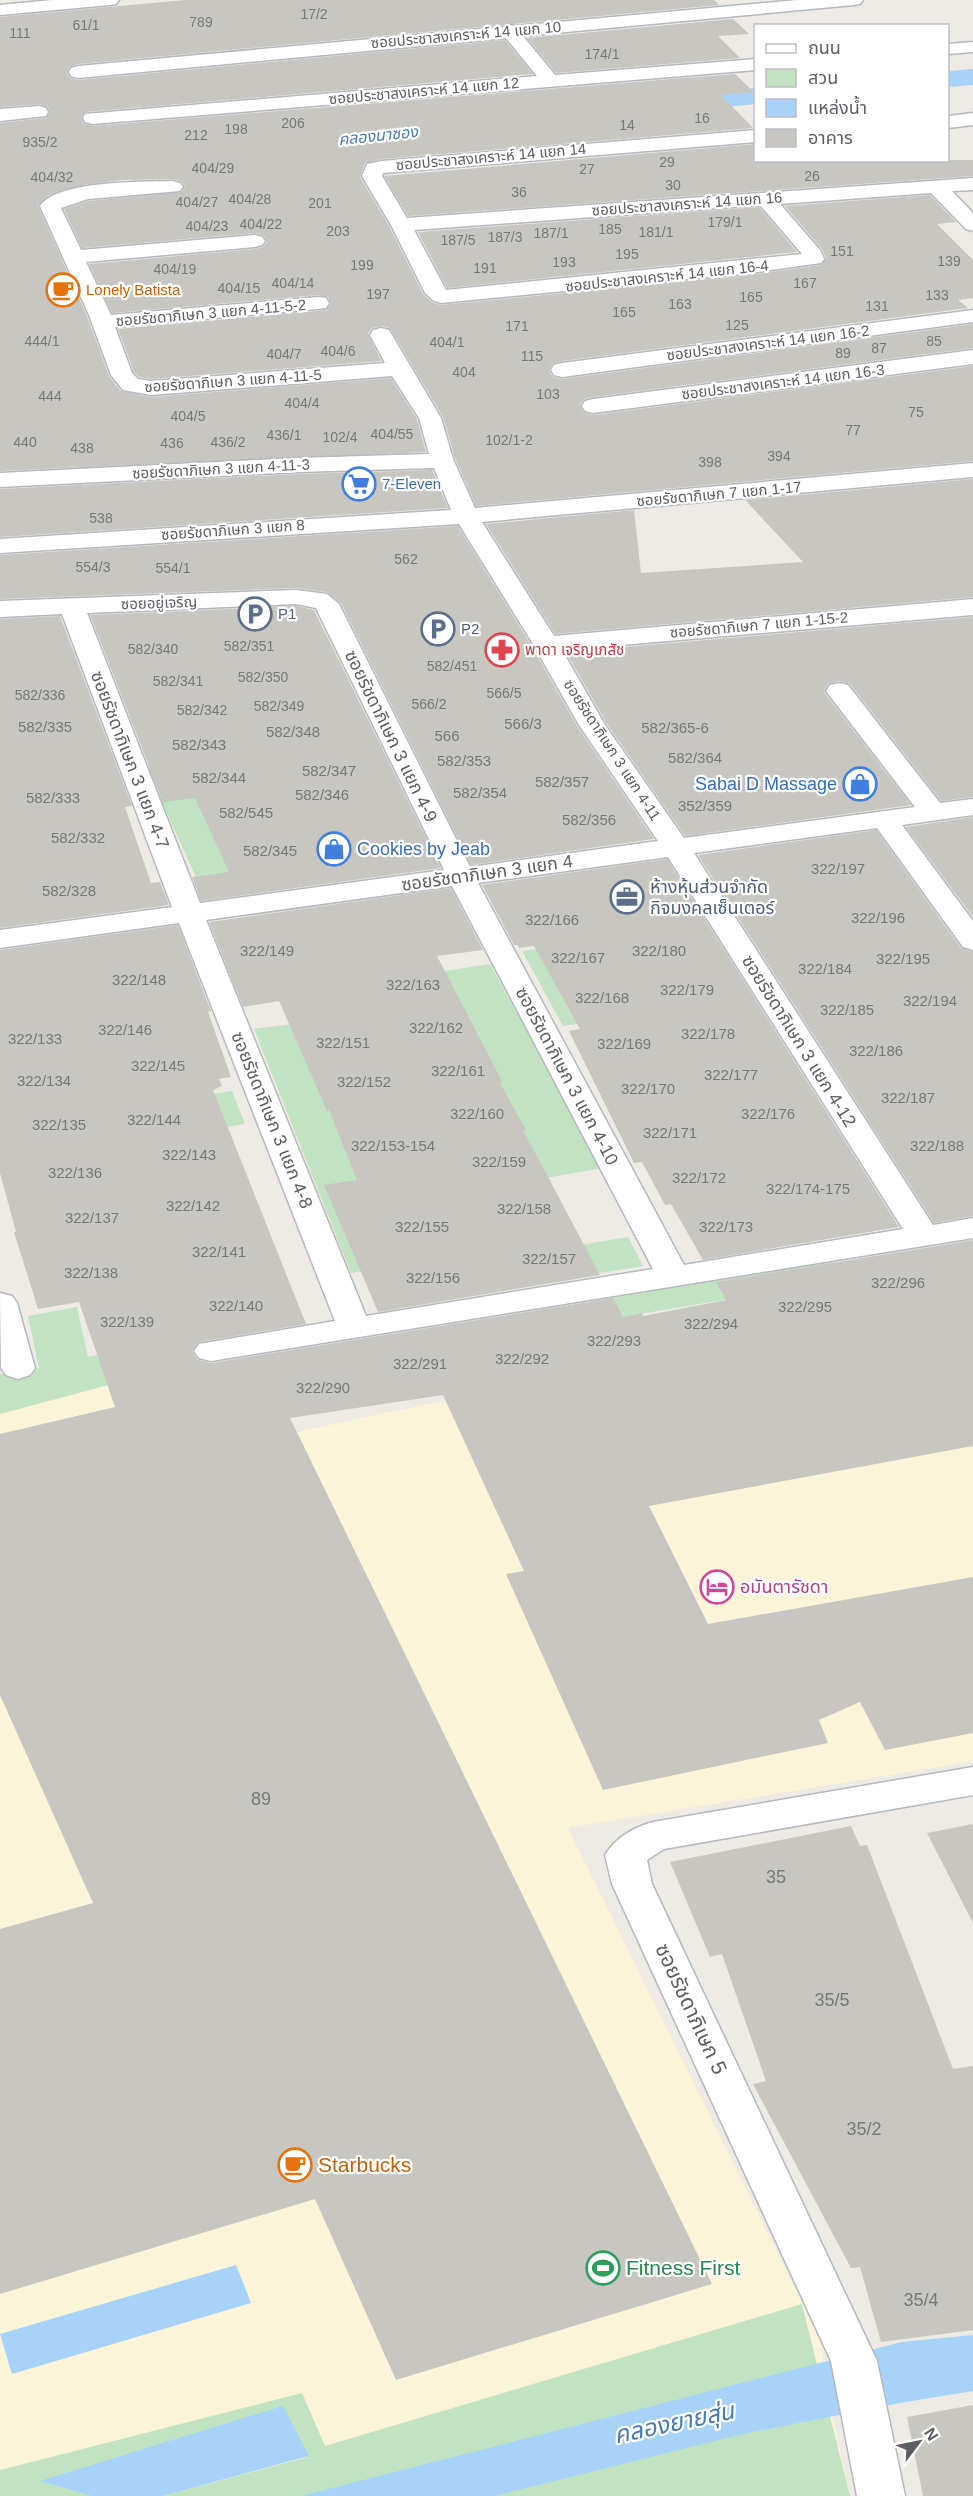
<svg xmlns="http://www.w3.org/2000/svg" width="973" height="2496" viewBox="0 0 973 2496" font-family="Helvetica,'Noto Sans Thai',sans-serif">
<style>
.commercial{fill:#fbf4d9}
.green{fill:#c1e3c2}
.water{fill:#a7d2f9}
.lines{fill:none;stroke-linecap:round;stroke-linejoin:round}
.canal{fill:#a7d2f9;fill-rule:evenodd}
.building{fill:#c8c6c0}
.minor-casing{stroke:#b5b8bc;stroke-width:3}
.minor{fill:#fff;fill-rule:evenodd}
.labels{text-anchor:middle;stroke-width:4.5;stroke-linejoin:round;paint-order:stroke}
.far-number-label{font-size:14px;fill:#76787a}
.far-street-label{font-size:15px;fill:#5b5e62;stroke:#fff}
.far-food-label{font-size:15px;fill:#c56008;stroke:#fff;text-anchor:start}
.far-shop-label{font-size:15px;fill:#366cbe;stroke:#fff;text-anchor:start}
.far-service-label{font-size:15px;fill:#4e5e75;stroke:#fff;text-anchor:start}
.far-health-label{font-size:15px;fill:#be3a42;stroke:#fff;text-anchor:start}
.number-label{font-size:15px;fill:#76787a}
.far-water-label{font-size:16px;font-style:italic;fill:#4879b2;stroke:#fff}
.street-label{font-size:18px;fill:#5b5e62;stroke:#fff}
.shop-label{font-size:18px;fill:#366cbe;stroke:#fff;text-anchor:end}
.service-label{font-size:18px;fill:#4e5e75;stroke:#fff;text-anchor:start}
.hotel-label{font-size:18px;fill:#b23c85;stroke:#fff;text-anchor:start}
.near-number-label{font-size:18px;fill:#76787a}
.near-street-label{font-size:21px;fill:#5b5e62;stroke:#fff}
.near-food-label{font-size:21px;fill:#c56008;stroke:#fff;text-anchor:start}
.near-leisure-label{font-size:21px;fill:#27864d;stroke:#fff;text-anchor:start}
.near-water-label{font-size:24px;font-style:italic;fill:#4879b2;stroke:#fff}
</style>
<rect width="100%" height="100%" fill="#edebe3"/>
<path class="commercial" d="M973,1299V1761L568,1828L820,2339L830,2403L850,2496H0V1414L142,1376L239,1355L293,1433L384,1413Z"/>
<g class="green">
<path d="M169,764L230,833L247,870L196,877L146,767Z"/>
<path d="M555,946L597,1021L563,1026L522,951Z"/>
<path d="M490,964L602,1168L546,1178L438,972Z"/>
<path d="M301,1023L403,1265L351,1273L254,1029Z"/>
<path d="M232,1091L245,1124L192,1132L180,1099Z"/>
<path d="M628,1237L643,1266L589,1275L574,1246Z"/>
<path d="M829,1261L841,1280L605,1320L595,1301Z"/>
<path d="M77,1307L88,1357L189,1338L142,1376L0,1414V1374L39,1368L28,1316Z"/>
<path d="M802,2304L850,2496H163L308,2457L41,2481L91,2496H0V2470L302,2393L325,2446Z"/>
</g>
<g class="water">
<path d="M236,2265L251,2303L12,2374L0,2334Z"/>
<path d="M973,2335V2391L900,2403L743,2434L494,2496H301L902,2342Z"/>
<path d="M283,2406L309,2456L163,2496H91L40,2481Z"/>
</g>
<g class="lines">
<g class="canal">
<path d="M973,69V85L948,87V71Z"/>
<path d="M756,88V104L657,114L647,112L643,106L647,100L657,98Z"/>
</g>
</g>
<g class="building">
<path d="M185,0H714L719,5L78,64L69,67L67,73L70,78L78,80L505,40L533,74L85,112L81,117L83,123L92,126L735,74L754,92L721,95L753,128L382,159L365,163L360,177L389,226L423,294L433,303L441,305L750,275L821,265L826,258L822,249L785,206L930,195L956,222L937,224L973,260V298L958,300L968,308L562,361L552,364L549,371L553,377L562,379L973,324V348L593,397L584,399L580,405L583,412L593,415L973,366V461L476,506L455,458L443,417L390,328L382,326L372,328L368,334L381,361L151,379L139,377L134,372L118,329L318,311L326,310L331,304L328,297L318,295L112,313L89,264L255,249L263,247L267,242L264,236L255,233L82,248L64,209L88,201L182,192L185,186L181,181L173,179L122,180L82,185L49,195L38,206L87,316L109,376L121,391L151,397L391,378L417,419L426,452L0,471V123L46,118L50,113L48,107L40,104L0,107V17Z"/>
<path d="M733,19L749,34L718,36L740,58L556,73L527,38Z"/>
<path d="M756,144V160H973V176L408,216L384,176Z"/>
<path d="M759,207L797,252L447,288L418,232Z"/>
<path d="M432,470L448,508L0,537V489L298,474Z"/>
<path d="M973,479V597L555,634L486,524L634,510L641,573L803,562L745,500Z"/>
<path d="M458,526L531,645L577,726L654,839L471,865L341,603L327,592L296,588L0,599V555Z"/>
<path d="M296,606L314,610L441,868L201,901L192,877L229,872L195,798L163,802L90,615Z"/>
<path d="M60,616L132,806L125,807L151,883L160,882L169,905L0,928V619Z"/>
<path d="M973,617V797L941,801L850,684L839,681L828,684L824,692L911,805L685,836L607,724L566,652Z"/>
<path d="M973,817V917L906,827Z"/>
<path d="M876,830L961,948L973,952V1216L934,1223L698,855Z"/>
<path d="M667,859L899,1227L703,1260L671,1204L665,1205L642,1162L634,1163L569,1031L580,1029L534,946L519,948L518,945H514L482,885Z"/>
<path d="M451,888L483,950L437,956L503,1083H500L526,1130H523L600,1275L378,1312L324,1185L357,1180L329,1110L327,1111L279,1001L243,1007L209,922Z"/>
<path d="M178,925L211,1011L208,1012L231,1077L219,1079L222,1086L213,1090L306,1324L199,1342L192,1351L198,1360L211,1363L613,1298L623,1317L642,1313L643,1316L726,1300L716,1282L973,1240V1446L649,1506L708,1624L973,1577V1733L885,1750L860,1702L819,1720L828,1743L603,1790L506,1574L524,1571L443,1395L290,1418L712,2284L396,2380L315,2199L0,2294V1929L93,1903L0,1695V1434L115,1407L79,1302L38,1309L14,1232H16L0,1173V950Z"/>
<path d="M973,1824V1923L927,1833Z"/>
<path d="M851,1826L860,1846L867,1845L953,2069L973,2066V2330L881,2342L860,2267L851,2268L753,2084L766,2081L722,1954L710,1957L670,1862Z"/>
<path d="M973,2405V2496H923L907,2417Z"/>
</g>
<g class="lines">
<g class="minor-casing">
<g id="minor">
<path d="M52,0H119L116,4L110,5L0,15V5Z"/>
<path d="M797,0H863L860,4L854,5L523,36L555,75L756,59V70L92,124L85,122L83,118L85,114L537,76L506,38L78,78L71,76L69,72L71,68L78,66L502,27L509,25L515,26Z"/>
<path d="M973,42V52L948,54V44Z"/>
<path d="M39,106L46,108L48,112L46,116L0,121V109Z"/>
<path d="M973,113V125L948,128V116Z"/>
<path d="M756,130V142L383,173L382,176L407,218L973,178V190L952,191L973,213V231L966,229L931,193L780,204L820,250L824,259L821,263L750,273L441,303L434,301L425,293L391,225L362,176L367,164L382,161ZM760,205L802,254L446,290L414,230Z"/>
<path d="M173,181L180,183L183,187L180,191L88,199L61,208L81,250L255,235L262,237L265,241L262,245L255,247L86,262L111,315L318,297L326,298L329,303L326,308L318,309L115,327L132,373L138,379L151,381L385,363L370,335L373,330L381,328L389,330L441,418L453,459L475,508L973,463V477L482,522L554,636L973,599V615L562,650L605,725L684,838L915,807L826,691L830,685L839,683L848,685L940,803L973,799V815L902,825L973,921V950L963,947L877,828L694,853L933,1225L973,1218V1238L211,1361L199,1358L194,1351L199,1344L335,1321L179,923L0,948V930L172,907L62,614L0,617V601L296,590L327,594L339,604L470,867L658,841L579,725L533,644L459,524L0,553V539L451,510L434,468L298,472L0,487V473L298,458L429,454L419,418L392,376L151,395L123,390L111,375L89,315L40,206C58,180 143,182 173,181ZM296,604L316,608L444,870L200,903L87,613ZM668,857L903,1229L684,1265L478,883ZM452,886L653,1269L366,1316L206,920Z"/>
<path d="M973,310V322L562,377L554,375L551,370L554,365L562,363Z"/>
<path d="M973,350V364L593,413L585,411L582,406L585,401L593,399Z"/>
<path d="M0,1293L12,1296L17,1303L35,1368L30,1375L18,1379L6,1375L1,1368Z"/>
<path d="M973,1767V1795L664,1849L647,1860L652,1884L877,2361L905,2496H857L831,2361L612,1884L605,1855C615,1838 634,1827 653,1822Z"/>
</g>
</g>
<use href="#minor" class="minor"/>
</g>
<defs>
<g id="cafe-ring" transform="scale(1.725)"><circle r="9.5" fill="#fff" stroke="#e8710a" stroke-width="1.5"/><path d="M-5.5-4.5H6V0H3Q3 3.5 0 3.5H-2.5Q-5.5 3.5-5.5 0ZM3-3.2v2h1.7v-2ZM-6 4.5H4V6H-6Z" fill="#e8710a"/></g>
<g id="supermarket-ring" transform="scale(1.725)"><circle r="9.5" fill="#fff" stroke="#3f7fe0" stroke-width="1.5"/><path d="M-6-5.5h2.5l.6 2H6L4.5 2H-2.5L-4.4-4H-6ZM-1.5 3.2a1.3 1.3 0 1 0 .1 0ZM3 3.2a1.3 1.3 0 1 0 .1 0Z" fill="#3f7fe0"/></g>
<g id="parking-ring" transform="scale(1.725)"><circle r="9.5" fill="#fff" stroke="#5c6f8a" stroke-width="1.5"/><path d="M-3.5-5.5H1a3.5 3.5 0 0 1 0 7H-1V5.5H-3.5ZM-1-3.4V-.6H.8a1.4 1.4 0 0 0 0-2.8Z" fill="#5c6f8a"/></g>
<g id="pharmacy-ring" transform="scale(1.725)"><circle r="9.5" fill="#fff" stroke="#e0444e" stroke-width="1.5"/><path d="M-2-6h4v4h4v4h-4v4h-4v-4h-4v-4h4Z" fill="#e0444e"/></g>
<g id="shop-ring" transform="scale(1.725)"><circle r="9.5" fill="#fff" stroke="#3f7fe0" stroke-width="1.5"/><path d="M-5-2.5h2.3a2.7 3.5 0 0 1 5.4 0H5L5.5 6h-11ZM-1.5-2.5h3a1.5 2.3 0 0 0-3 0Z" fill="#3f7fe0"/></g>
<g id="office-ring" transform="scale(1.725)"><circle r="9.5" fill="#fff" stroke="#5c6f8a" stroke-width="1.5"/><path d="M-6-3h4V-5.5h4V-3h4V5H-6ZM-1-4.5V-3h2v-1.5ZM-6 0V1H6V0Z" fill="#5c6f8a"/></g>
<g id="hotel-ring" transform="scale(1.725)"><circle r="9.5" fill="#fff" stroke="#d1479c" stroke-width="1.5"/><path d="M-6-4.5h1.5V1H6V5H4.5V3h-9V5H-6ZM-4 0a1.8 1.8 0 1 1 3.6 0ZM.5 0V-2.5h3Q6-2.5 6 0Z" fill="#d1479c"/></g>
<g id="stadium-ring" transform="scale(1.725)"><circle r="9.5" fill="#fff" stroke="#2e9e5b" stroke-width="1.5"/><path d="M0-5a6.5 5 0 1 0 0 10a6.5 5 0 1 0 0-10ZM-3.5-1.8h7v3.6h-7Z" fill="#2e9e5b"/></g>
</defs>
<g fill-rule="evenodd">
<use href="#cafe-ring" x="63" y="290"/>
<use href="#supermarket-ring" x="359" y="484"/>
<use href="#parking-ring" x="255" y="614"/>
<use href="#parking-ring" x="438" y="629"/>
<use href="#pharmacy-ring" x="502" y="650"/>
<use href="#shop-ring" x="860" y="784"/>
<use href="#shop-ring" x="334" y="849"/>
<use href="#office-ring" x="627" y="897"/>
<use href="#hotel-ring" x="717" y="1587"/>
<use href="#cafe-ring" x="295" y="2165"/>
<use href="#stadium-ring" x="603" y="2268"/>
</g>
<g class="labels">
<g class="far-number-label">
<text x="314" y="19">17/2</text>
<text x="201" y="27">789</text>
<text x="86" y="30">61/1</text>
<text x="20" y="38">111</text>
<text x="602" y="59">174/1</text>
<text x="702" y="123">16</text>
<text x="293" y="128">206</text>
<text x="627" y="130">14</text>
<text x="236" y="134">198</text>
<text x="196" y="140">212</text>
<text x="40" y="147">935/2</text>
<text x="667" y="167">29</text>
<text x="213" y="173">404/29</text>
<text x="587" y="174">27</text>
<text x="812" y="181">26</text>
<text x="52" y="182">404/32</text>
<text x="673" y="190">30</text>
<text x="519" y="197">36</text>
<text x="250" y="204">404/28</text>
<text x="197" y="207">404/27</text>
<text x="320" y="208">201</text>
<text x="725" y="227">179/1</text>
<text x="261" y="229">404/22</text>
<text x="207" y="231">404/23</text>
<text x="610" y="234">185</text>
<text x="338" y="236">203</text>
<text x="656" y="237">181/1</text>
<text x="551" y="238">187/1</text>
<text x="505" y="242">187/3</text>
<text x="458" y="245">187/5</text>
<text x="842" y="256">151</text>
<text x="627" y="259">195</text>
<text x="949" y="266">139</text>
<text x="564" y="267">193</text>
<text x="362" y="270">199</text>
<text x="485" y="273">191</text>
<text x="175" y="274">404/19</text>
<text x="293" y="288">404/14</text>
<text x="805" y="288">167</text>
<text x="239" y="293">404/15</text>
<text x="378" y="299">197</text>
<text x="937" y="300">133</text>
<text x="751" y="302">165</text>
<text x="680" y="309">163</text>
<text x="877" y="311">131</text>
<text x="624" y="317">165</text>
<text x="737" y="330">125</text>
<text x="517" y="331">171</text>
<text x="42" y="346">444/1</text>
<text x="934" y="346">85</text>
<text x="447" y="347">404/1</text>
<text x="879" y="353">87</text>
<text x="338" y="356">404/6</text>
<text x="843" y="358">89</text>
<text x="284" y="359">404/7</text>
<text x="532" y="361">115</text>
<text x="464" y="377">404</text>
<text x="548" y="399">103</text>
<text x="50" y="401">444</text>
<text x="302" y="408">404/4</text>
<text x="916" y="417">75</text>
<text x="188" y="421">404/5</text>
<text x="853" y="435">77</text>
<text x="392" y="439">404/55</text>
<text x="284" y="440">436/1</text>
<text x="340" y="442">102/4</text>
<text x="509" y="445">102/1-2</text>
<text x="25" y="447">440</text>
<text x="228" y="447">436/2</text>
<text x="172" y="448">436</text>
<text x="82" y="453">438</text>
<text x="779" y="461">394</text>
<text x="710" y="467">398</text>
<text x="101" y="523">538</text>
<text x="406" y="564">562</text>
<text x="93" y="572">554/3</text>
<text x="173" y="573">554/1</text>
<text x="249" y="651">582/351</text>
<text x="153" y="654">582/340</text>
<text x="452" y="671">582/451</text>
<text x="263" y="682">582/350</text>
<text x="178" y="686">582/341</text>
<text x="504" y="698">566/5</text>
<text x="40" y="700">582/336</text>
<text x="429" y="709">566/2</text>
<text x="279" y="711">582/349</text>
<text x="202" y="715">582/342</text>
</g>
<g class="far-street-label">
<text transform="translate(466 35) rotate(-5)" y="5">ซอยประชาสงเคราะห์ 14 แยก 10</text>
<text transform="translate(424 91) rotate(-5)" y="5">ซอยประชาสงเคราะห์ 14 แยก 12</text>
<text transform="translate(491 157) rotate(-5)" y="5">ซอยประชาสงเคราะห์ 14 แยก 14</text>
<text transform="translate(687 204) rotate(-4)" y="5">ซอยประชาสงเคราะห์ 14 แยก 16</text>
<text transform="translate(667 276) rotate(-6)" y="5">ซอยประชาสงเคราะห์ 14 แยก 16-4</text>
<text transform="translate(211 313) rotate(-5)" y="5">ซอยรัชดาภิเษก 3 แยก 4-11-5-2</text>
<text transform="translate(768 343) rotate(-7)" y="5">ซอยประชาสงเคราะห์ 14 แยก 16-2</text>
<text transform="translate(233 381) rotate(-4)" y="5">ซอยรัชดาภิเษก 3 แยก 4-11-5</text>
<text transform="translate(783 382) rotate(-7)" y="5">ซอยประชาสงเคราะห์ 14 แยก 16-3</text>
<text transform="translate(221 469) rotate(-3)" y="5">ซอยรัชดาภิเษก 3 แยก 4-11-3</text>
<text transform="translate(719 494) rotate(-5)" y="5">ซอยรัชดาภิเษก 7 แยก 1-17</text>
<text transform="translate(233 530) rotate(-4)" y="5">ซอยรัชดาภิเษก 3 แยก 8</text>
<text transform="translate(159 603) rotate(-2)" y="5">ซอยอยู่เจริญ</text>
<text transform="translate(759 625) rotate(-5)" y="5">ซอยรัชดาภิเษก 7 แยก 1-15-2</text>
<text transform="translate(612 750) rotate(57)" y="5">ซอยรัชดาภิเษก 3 แยก 4-11</text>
</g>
<g class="far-food-label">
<text x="86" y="295">Lonely Batista</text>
</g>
<g class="far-shop-label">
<text x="382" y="489">7-Eleven</text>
</g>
<g class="far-service-label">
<text x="278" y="619">P1</text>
<text x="461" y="634">P2</text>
</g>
<g class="far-health-label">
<text x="525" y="655">พาดา เจริญเภสัช</text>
</g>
<g class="number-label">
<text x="523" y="729">566/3</text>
<text x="45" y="732">582/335</text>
<text x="675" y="733">582/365-6</text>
<text x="293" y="737">582/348</text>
<text x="447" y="741">566</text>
<text x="199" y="750">582/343</text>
<text x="695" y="763">582/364</text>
<text x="464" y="766">582/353</text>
<text x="329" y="776">582/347</text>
<text x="219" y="783">582/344</text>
<text x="562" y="787">582/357</text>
<text x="480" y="798">582/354</text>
<text x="322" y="800">582/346</text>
<text x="53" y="803">582/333</text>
<text x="705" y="811">352/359</text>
<text x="246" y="818">582/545</text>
<text x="589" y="825">582/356</text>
<text x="78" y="843">582/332</text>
<text x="270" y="856">582/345</text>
<text x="838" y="874">322/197</text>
<text x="69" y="896">582/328</text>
<text x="878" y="923">322/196</text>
<text x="552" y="925">322/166</text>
<text x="267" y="956">322/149</text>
<text x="659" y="956">322/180</text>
<text x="578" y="963">322/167</text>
<text x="903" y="964">322/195</text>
<text x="825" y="974">322/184</text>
<text x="139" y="985">322/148</text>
<text x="413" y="990">322/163</text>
<text x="687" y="995">322/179</text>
<text x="602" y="1003">322/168</text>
<text x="930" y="1006">322/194</text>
<text x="847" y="1015">322/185</text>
<text x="436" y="1033">322/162</text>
<text x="125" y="1035">322/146</text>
<text x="708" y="1039">322/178</text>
<text x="35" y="1044">322/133</text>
<text x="343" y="1048">322/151</text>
<text x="624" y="1049">322/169</text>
<text x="876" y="1056">322/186</text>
<text x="158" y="1071">322/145</text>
<text x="458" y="1076">322/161</text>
<text x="731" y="1080">322/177</text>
<text x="44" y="1086">322/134</text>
<text x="364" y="1087">322/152</text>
<text x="648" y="1094">322/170</text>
<text x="908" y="1103">322/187</text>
<text x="477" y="1119">322/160</text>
<text x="768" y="1119">322/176</text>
<text x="154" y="1125">322/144</text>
<text x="59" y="1130">322/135</text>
<text x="670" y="1138">322/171</text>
<text x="393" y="1151">322/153-154</text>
<text x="937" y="1151">322/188</text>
<text x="189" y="1160">322/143</text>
<text x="499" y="1167">322/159</text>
<text x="75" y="1178">322/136</text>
<text x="699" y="1183">322/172</text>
<text x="808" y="1194">322/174-175</text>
<text x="193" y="1211">322/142</text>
<text x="524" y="1214">322/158</text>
<text x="92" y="1223">322/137</text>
<text x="422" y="1232">322/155</text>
<text x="726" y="1232">322/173</text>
<text x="219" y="1257">322/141</text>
<text x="549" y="1264">322/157</text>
<text x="91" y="1278">322/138</text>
<text x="433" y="1283">322/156</text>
<text x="898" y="1288">322/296</text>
<text x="236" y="1311">322/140</text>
<text x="805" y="1312">322/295</text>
<text x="127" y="1327">322/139</text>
<text x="711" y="1329">322/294</text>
<text x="614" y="1346">322/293</text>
<text x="522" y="1364">322/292</text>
<text x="420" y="1369">322/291</text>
<text x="323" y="1393">322/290</text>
</g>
<g class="far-water-label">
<text transform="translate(378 135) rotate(-6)" y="6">คลองนาซอง</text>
</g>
<g class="street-label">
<text transform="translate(391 736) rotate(64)" y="6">ซอยรัชดาภิเษก 3 แยก 4-9</text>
<text transform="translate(130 760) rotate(69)" y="6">ซอยรัชดาภิเษก 3 แยก 4-7</text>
<text transform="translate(487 873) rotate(-8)" y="6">ซอยรัชดาภิเษก 3 แยก 4</text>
<text transform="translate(799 1041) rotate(58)" y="6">ซอยรัชดาภิเษก 3 แยก 4-12</text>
<text transform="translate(567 1076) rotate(62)" y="6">ซอยรัชดาภิเษก 3 แยก 4-10</text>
<text transform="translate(272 1120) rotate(68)" y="6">ซอยรัชดาภิเษก 3 แยก 4-8</text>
</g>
<g class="shop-label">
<text x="837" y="790">Sabai D Massage</text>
<text x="357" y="855" text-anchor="start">Cookies by Jeab</text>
</g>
<g class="service-label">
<text x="650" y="893">ห้างหุ้นส่วนจำกัด<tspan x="650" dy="21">กิจมงคลเซ็นเตอร์</tspan></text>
</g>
<g class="hotel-label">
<text x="740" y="1593">อมันตารัชดา</text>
</g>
<g class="near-number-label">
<text x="261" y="1805">89</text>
<text x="776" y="1883">35</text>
<text x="832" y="2006">35/5</text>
<text x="864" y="2135">35/2</text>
<text x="921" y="2306">35/4</text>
</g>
<g class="near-street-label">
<text transform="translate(691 2009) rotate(65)" y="7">ซอยรัชดาภิเษก 5</text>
</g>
<g class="near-food-label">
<text x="318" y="2172">Starbucks</text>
</g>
<g class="near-leisure-label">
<text x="626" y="2275">Fitness First</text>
</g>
<g class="near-water-label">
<text transform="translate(674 2423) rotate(-12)" y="8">คลองยายสุ่น</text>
</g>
</g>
<rect x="754" y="24" width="195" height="138" fill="#ffffff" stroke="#bdbfc0" stroke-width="1.5"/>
<rect x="766" y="44" width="30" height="9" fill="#ffffff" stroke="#bdbfc0" stroke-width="1.5"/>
<text x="808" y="54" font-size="18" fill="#5b5e62">ถนน</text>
<rect x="766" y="69" width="30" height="18" fill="#c1e3c2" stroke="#bdbfc0" stroke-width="1.5"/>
<text x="808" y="84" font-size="18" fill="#5b5e62">สวน</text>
<rect x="766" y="99" width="30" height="18" fill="#a7d2f9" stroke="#bdbfc0" stroke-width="1.5"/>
<text x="808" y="114" font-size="18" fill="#5b5e62">แหล่งน้ำ</text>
<rect x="766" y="129" width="30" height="18" fill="#c8c6c0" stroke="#bdbfc0" stroke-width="1.5"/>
<text x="808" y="144" font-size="18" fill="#5b5e62">อาคาร</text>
<g transform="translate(919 2442) rotate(58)" stroke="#ffffff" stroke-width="4.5" paint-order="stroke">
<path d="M0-4.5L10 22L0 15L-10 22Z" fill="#5b5e62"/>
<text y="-9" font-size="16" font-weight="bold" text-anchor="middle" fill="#5b5e62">N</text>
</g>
</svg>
